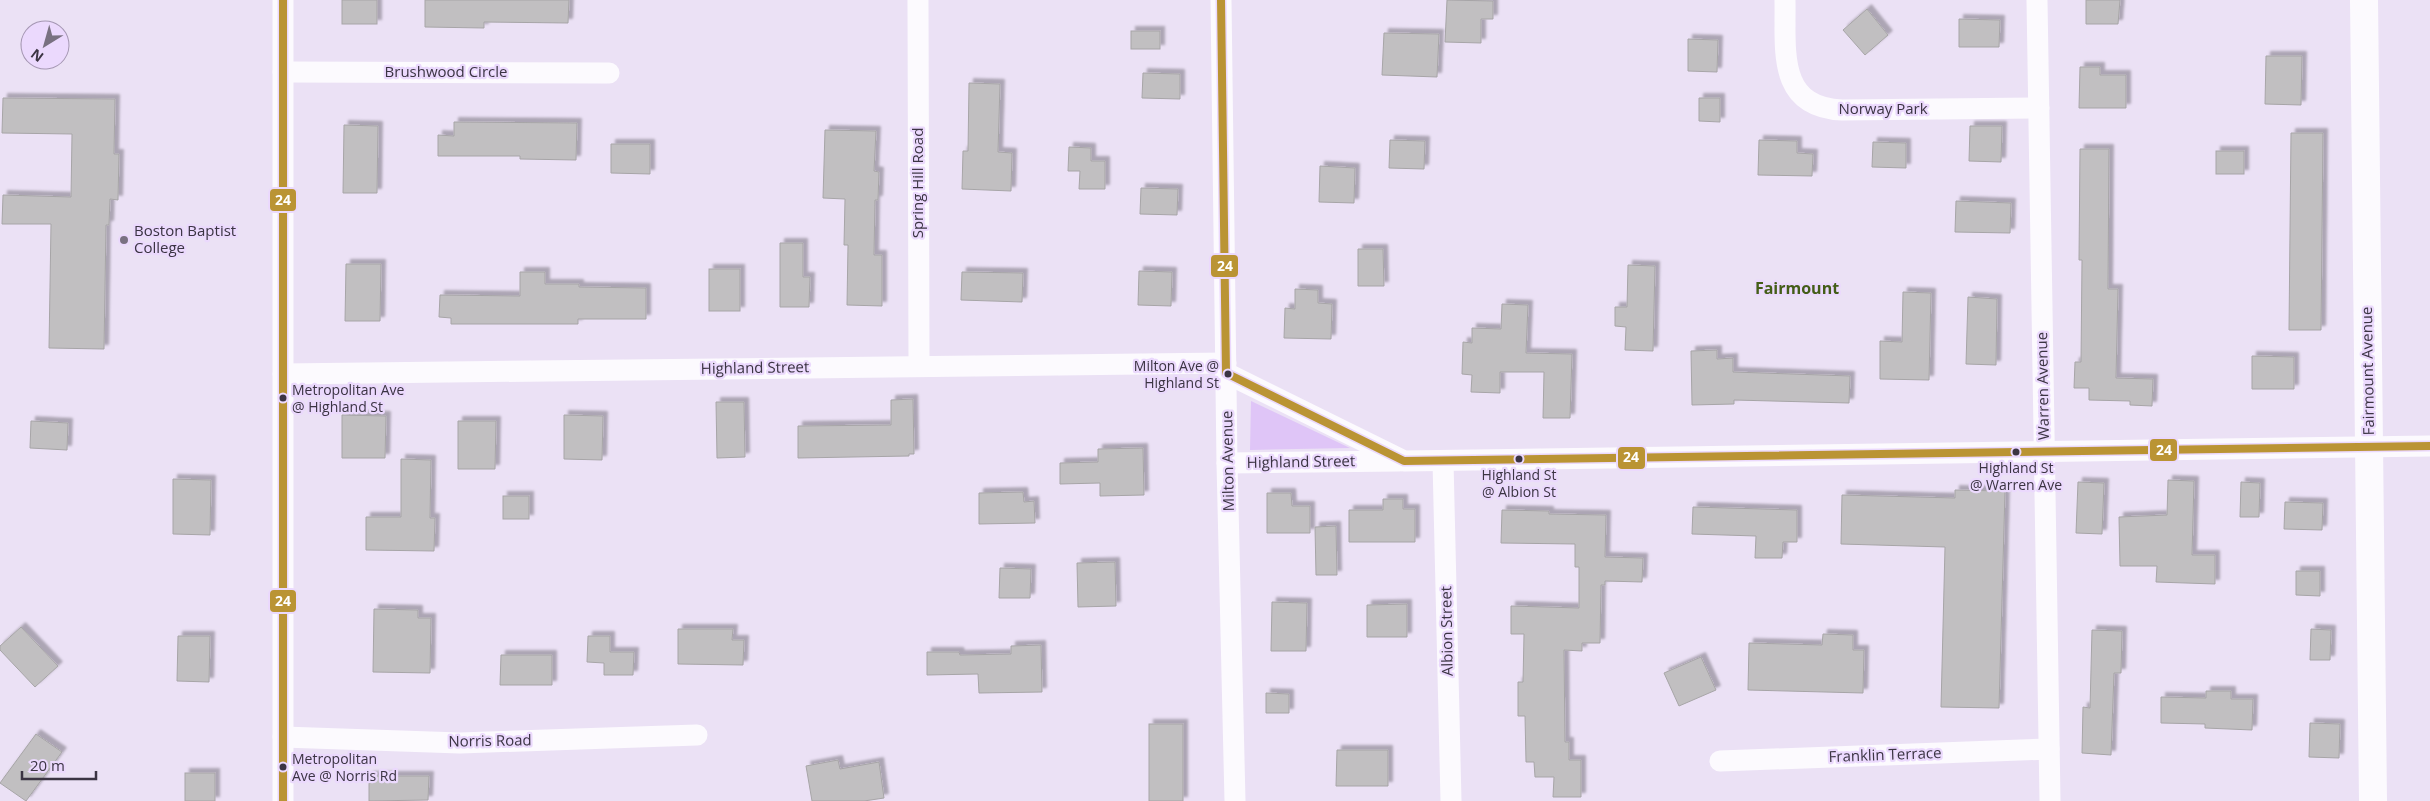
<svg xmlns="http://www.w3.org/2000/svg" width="2430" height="801" viewBox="0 0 2430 801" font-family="'Open Sans',sans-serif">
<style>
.green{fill:#dfc5f7}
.building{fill:#c1bfc1;stroke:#a7a5a7;filter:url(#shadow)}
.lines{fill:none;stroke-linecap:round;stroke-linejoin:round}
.street{stroke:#fcfafe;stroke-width:21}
.secondary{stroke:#fcfafe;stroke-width:28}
.bus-1-casing{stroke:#ebd9fd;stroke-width:11}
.bus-1{stroke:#ba9434;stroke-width:8}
.poi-dot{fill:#797181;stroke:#ebd9fd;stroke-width:2}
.bus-dot{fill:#3b3443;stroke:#ebd9fd;stroke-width:2}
.labels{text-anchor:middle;stroke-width:4.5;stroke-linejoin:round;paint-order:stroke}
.bus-label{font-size:14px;fill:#3b3443;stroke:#ebd9fd;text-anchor:start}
.street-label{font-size:15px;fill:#3b3443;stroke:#ebd9fd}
.poi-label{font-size:15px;fill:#3b3443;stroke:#ebd9fd;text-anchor:start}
.neighbourhood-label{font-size:16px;font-weight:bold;fill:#445e18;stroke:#ebd9fd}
.line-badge{stroke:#ebd9fd;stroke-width:2}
.badge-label{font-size:14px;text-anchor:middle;font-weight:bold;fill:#fff}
</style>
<defs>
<filter id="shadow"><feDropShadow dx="4.5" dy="-4.5" stdDeviation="1" flood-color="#0004"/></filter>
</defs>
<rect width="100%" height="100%" fill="#ebe1f5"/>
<path class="green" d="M1251,401L1350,448L1250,450Z"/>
<g class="building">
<rect x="342" y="0" width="35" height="24"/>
<path d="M425,0H569L568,23L484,22V28L425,27Z"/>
<path d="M1447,0L1493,1V19H1481V43L1445,42Z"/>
<path d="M2086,0H2120L2118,24H2086Z"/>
<path d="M1867,9L1888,35L1865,55L1843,30Z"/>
<path d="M1959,19L2000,20L1999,47H1959Z"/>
<rect x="1131" y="31" width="29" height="18"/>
<path d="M1384,33L1439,34L1437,77L1382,75Z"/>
<path d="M1688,39L1718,40L1717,72L1688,71Z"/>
<path d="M2266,56H2302L2301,105L2265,104Z"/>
<path d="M2080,67H2100V75H2126V108H2079Z"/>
<path d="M1143,73L1180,74V99L1142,98Z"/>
<path d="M969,83L1000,84L998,152L1012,153L1011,191L962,189L963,151H968Z"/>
<path d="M3,98L115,99L114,154H119L118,200L110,199L109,225H106L104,349L49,348L51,224H2L3,195L71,197L72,134L2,133Z"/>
<path d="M1699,98H1720V122L1699,121Z"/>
<path d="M454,122L577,123L576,160L520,159V156H438V135L454,136Z"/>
<path d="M344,125L378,126L377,193H343Z"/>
<path d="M1970,126H2002L2001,162L1969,161Z"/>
<path d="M825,130L876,131L874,171L879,172L878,200H875L874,255H882V306L847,305L848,245H844L845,199L823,198Z"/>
<path d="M2291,133H2323L2321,330H2289Z"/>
<path d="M1390,140L1425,141L1424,169L1389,168Z"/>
<path d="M1759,140L1797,141V153L1813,154L1812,176L1758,175Z"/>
<path d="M1873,142L1906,143V168L1872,167Z"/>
<path d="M611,144H650V174L611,173Z"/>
<path d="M1069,147L1091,148V161H1105V189H1079L1080,171H1068Z"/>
<path d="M2080,149H2109L2108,289H2118L2116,378L2153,379L2152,406L2130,405V401L2089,400V388H2074L2075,362H2081L2082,260H2079Z"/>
<rect x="2216" y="151" width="28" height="23"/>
<path d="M1320,166L1355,168L1354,203L1319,202Z"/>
<path d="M1141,188L1178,189L1177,215L1140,214Z"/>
<path d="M1956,201L2011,203L2010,233L1955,232Z"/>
<path d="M780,243H803V277H810L809,307H780Z"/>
<path d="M1358,249H1383L1384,286H1358Z"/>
<path d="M346,264H381L380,321H345Z"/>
<path d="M1628,265L1655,266L1653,351L1625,350L1626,327L1615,326V307H1627Z"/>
<rect x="709" y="269" width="31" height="42"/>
<path d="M1139,271L1172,272L1171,306L1138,305Z"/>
<path d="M520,272H545V284H579V287L646,288V319H578V324H451V318L439,317L440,295L520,296Z"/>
<path d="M962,272L1023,273L1022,302L961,300Z"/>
<path d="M1295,289L1318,290V303L1332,304L1331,339L1284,338L1285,308L1295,309Z"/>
<path d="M1903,292L1931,293L1929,380L1880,379V341L1902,342Z"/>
<path d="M1968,297L1997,299L1996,365L1966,364Z"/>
<path d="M1502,304L1528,305L1526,353L1572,354L1570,418H1543L1544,372H1500V393L1471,392L1472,375L1462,374L1463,342L1472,343V328L1501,329Z"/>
<path d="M1717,350V359L1733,358V372L1850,376L1849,403L1734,400V404L1692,405L1691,351Z"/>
<path d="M2252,356L2294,357V389H2252Z"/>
<path d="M913,399L914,454H909V456L798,458V426L891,425V400Z"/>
<path d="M716,402H744L745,457L717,458Z"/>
<path d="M342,415L386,416L385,458H342Z"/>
<path d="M564,415L603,416L602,460L564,459Z"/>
<path d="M31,421L68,423L67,450L30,448Z"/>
<path d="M458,421H496L495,469H458Z"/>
<path d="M1143,448L1144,495L1100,496V483L1060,484V463L1098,462V449Z"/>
<path d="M401,459L431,460L430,518H435L434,551L366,550V517H401Z"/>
<path d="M173,479L211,480L210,535L173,534Z"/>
<path d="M2168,480L2194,481L2192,555H2215V584L2156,582L2157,566H2120L2119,517L2167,515Z"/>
<path d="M2078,482L2104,483L2102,534L2076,533Z"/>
<path d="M2241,482L2260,483L2259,517H2240Z"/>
<path d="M1955,490L2005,491L1999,708L1941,707L1945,547L1841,544L1842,495L1955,498Z"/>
<path d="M1023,492L1024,502L1034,501L1035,523L979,524V493Z"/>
<path d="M1267,493H1291L1292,506H1310V533H1267Z"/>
<rect x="503" y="496" width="26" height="23"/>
<path d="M1383,499H1403V509H1415V542H1349V510H1383Z"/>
<path d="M2285,502L2323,503L2322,530L2284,529Z"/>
<path d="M1693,507L1797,510V542H1783L1782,558H1755L1756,536L1692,534Z"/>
<path d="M1502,510L1549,511V514L1606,515L1605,557L1643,558L1642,582L1605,581V585H1601L1600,643H1582V651L1564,650L1565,742H1569V760H1581V797H1553L1554,777H1535L1534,762H1526L1525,716H1518V682H1523L1524,634H1511V606L1579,608V567H1575V544L1501,543Z"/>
<path d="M1336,526L1337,575H1316L1315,527Z"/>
<path d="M1115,562L1116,606L1078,607L1077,563Z"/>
<path d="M1000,568L1031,569L1030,598H999Z"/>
<path d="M2296,571H2320V596L2296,595Z"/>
<path d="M1272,602L1307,603L1306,651H1271Z"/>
<path d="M1407,604V637H1367V605Z"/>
<path d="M374,609L418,610V618H431L430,673L373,672Z"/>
<path d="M21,627L58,666L35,687L0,650V646Z"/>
<path d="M678,629H733L732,640H744L743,665L678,664Z"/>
<path d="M2311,629L2331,630L2330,660H2310Z"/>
<path d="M2092,630L2122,631L2121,673H2114L2111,755L2082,753L2083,707L2090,708Z"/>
<path d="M1823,634L1853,635V650H1864L1863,693L1748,690L1749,643L1822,645Z"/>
<path d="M178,636H210L209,682L177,681Z"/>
<path d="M588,636H610V652H634L633,675H604V663L587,662Z"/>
<path d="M1041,645L1042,692L979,693L978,674L927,675V652H959L960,655L1011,654V646Z"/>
<path d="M501,655H552V685H500Z"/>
<path d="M1701,657L1716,690L1679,706L1664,673Z"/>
<path d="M2206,691H2231V699H2253L2252,730L2205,728V724L2161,723V697L2206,698Z"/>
<path d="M1266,693L1289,694V713H1266Z"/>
<path d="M2310,723L2340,724L2339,758L2309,757Z"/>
<rect x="1149" y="724" width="34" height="77"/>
<path d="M36,734L62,752L26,801L0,783Z"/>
<path d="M1337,750H1388V786H1336Z"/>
<path d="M838,760L840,769L879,762L884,798L864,801H812L806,766Z"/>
<rect x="185" y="773" width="30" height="28"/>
<path d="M369,776H429L428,800L369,801Z"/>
</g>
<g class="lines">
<g class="street">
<path d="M283,0V801"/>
<path d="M918,0L919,366"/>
<path d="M1221,0L1227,463L1235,801"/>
<path d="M1785,0C1786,49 1776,107 1842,110L2039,108"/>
<path d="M2037,0L2050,801"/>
<path d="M283,72L609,73"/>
<path d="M1226,373L1404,461L2430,446"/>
<path d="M283,374L1226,363"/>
<path d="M1443,461L1451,801"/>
<path d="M1227,463L1399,461"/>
<path d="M283,737L460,743L697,735"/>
<path d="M1720,761L2049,749"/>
</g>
<path class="secondary" d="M2364,0L2373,801"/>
<g class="bus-1-casing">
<g id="bus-1">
<path d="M283,0V801"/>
<path d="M1221,0L1226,373L1404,461L2430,446"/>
</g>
</g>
<use href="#bus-1" class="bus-1"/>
</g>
<circle class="poi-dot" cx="124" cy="240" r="5"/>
<g class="bus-dot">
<circle cx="1228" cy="374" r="4.5"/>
<circle cx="283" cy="398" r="4.5"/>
<circle cx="2016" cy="452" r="4.5"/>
<circle cx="1519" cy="459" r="4.5"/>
<circle cx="283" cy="767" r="4.5"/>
</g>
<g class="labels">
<g class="bus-label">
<text x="1219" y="371" text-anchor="end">Milton Ave @<tspan x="1219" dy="17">Highland St</tspan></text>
<text x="292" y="395">Metropolitan Ave<tspan x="292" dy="17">@ Highland St</tspan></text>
<text x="2016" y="473" text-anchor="middle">Highland St<tspan x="2016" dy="17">@ Warren Ave</tspan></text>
<text x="1519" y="480" text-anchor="middle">Highland St<tspan x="1519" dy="17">@ Albion St</tspan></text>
<text x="292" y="764">Metropolitan<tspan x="292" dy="17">Ave @ Norris Rd</tspan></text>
</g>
<g class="street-label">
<text x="446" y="77">Brushwood Circle</text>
<text x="1883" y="114">Norway Park</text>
<text transform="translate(918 183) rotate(-90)" y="5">Spring Hill Road</text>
<text transform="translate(755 368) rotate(-1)" y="5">Highland Street</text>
<text transform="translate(2368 371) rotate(-91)" y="5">Fairmount Avenue</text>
<text transform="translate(2043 386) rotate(-91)" y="5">Warren Avenue</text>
<text transform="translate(1228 461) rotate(-91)" y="5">Milton Avenue</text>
<text transform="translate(1301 462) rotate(-1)" y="5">Highland Street</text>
<text transform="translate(1447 631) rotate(-91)" y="5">Albion Street</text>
<text transform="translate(490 741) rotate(-1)" y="5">Norris Road</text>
<text transform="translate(1885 755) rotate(-2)" y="5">Franklin Terrace</text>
</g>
<g class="poi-label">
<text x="134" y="236">Boston Baptist<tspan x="134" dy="17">College</tspan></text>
</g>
<g class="neighbourhood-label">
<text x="1797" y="294">Fairmount</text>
</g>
</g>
<g class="line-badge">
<rect x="269" y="188" width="28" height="24" rx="5" fill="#ba9434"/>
<rect x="1210" y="254" width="29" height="24" rx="5" fill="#ba9434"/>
<rect x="2149" y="438" width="29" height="24" rx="5" fill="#ba9434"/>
<rect x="1617" y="446" width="29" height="24" rx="5" fill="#ba9434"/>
<rect x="269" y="589" width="28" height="24" rx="5" fill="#ba9434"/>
</g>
<g class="badge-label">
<text x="283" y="205">24</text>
<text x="1225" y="271">24</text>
<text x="2164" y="455">24</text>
<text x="1631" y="462">24</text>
<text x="283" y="606">24</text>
</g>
<g transform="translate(45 45) rotate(217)"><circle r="24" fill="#ebd9fd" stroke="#a597b3"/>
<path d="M0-4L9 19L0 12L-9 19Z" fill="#797181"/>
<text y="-8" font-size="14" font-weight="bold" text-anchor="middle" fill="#3b3443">N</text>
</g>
<path d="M22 771v8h74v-8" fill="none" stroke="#3b3443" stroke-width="2.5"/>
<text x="30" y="771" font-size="15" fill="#3b3443" stroke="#ebd9fd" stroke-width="4" paint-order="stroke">20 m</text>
</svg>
